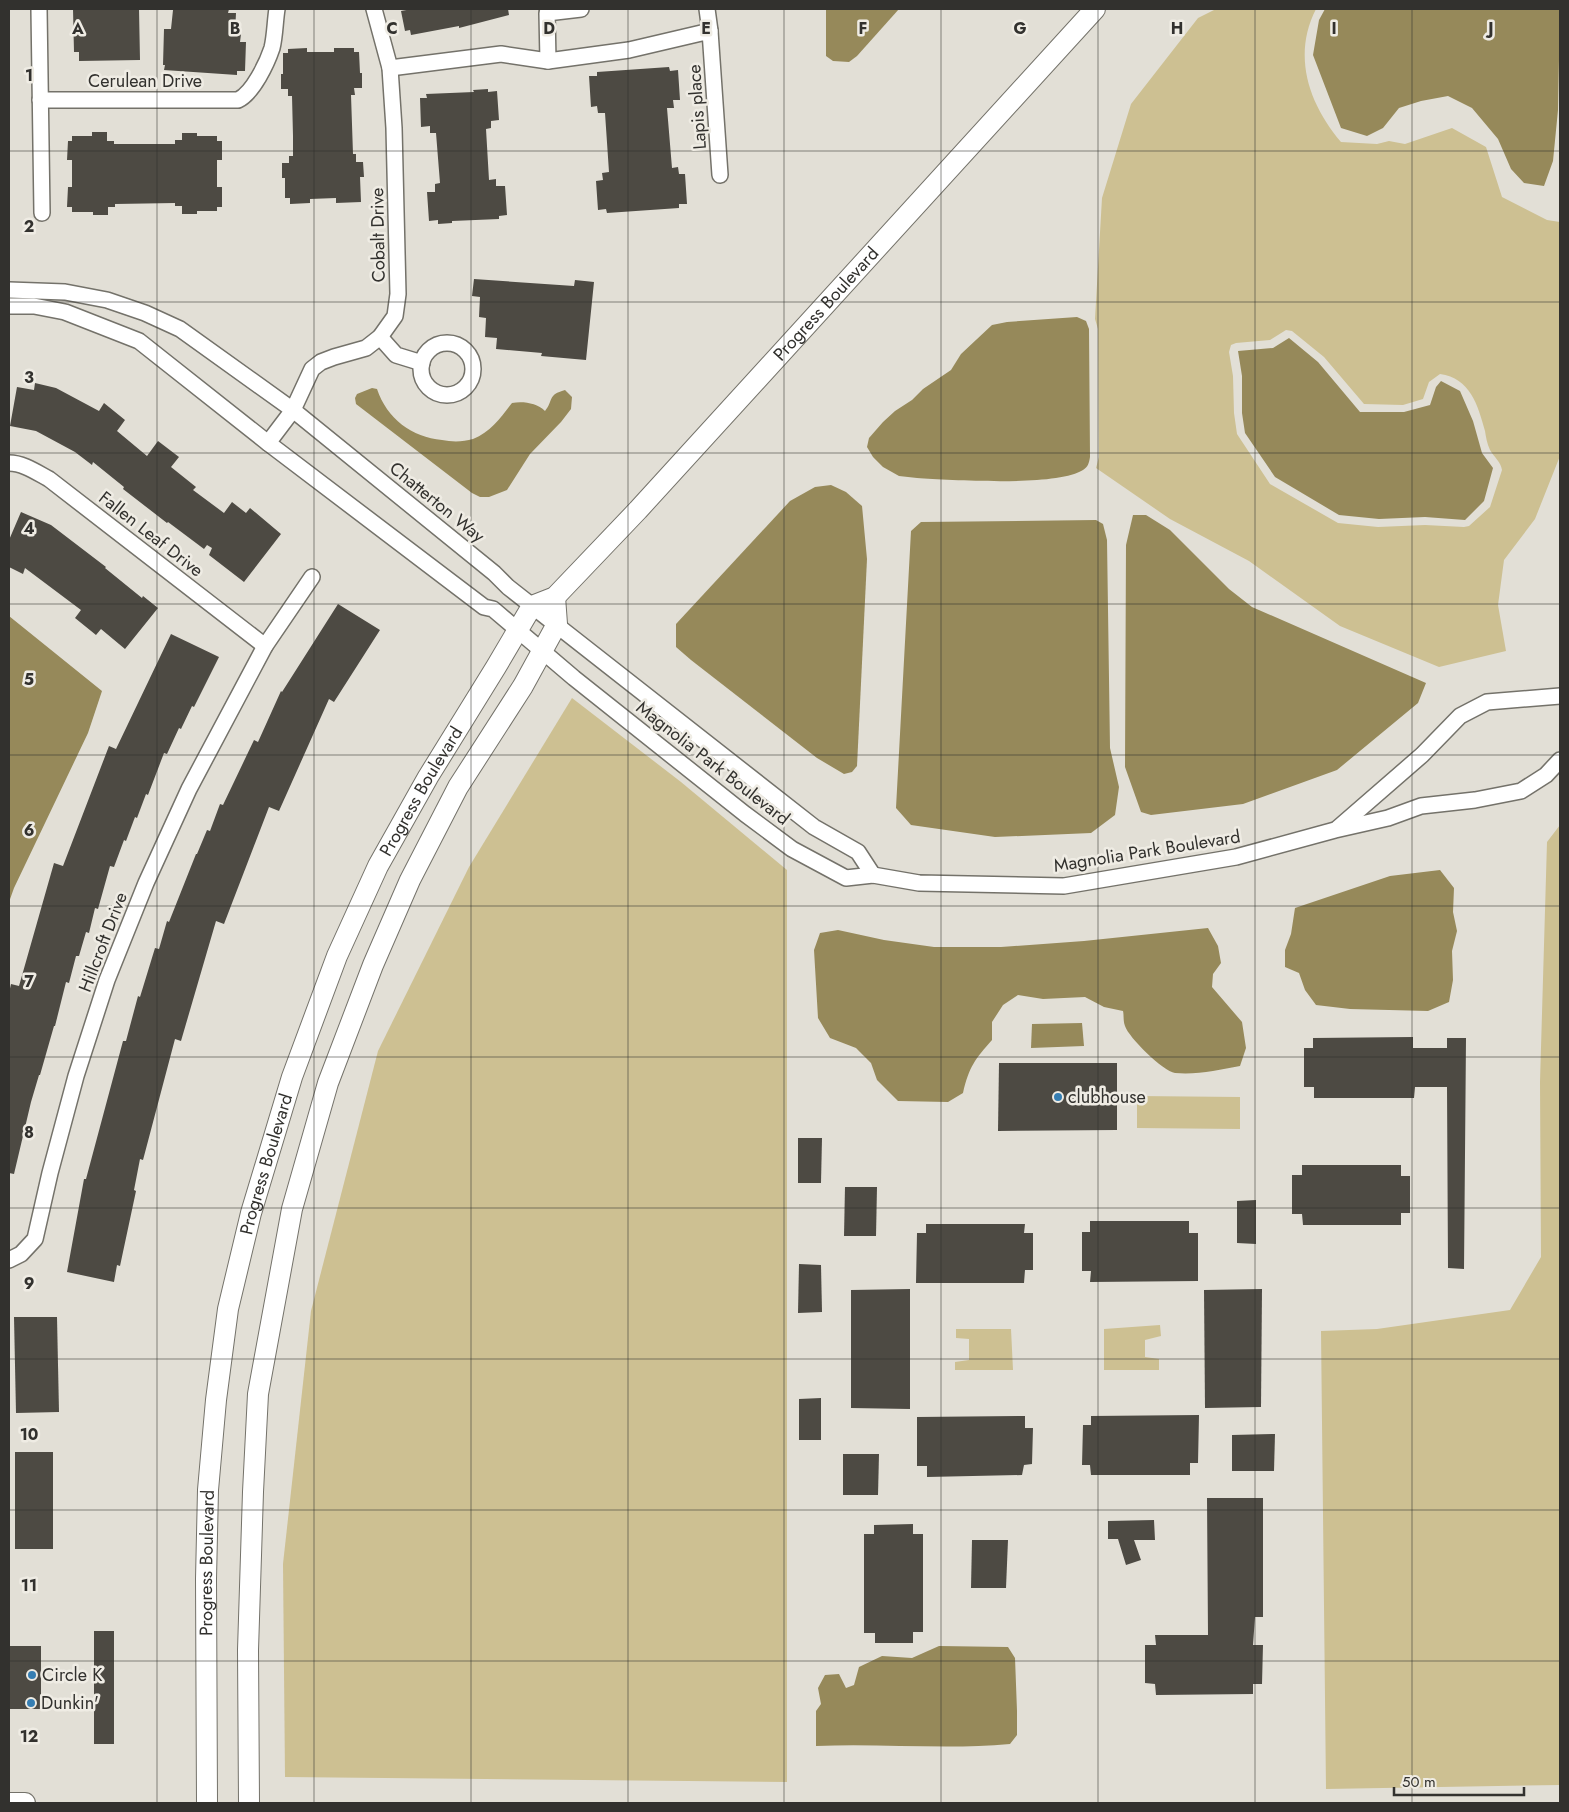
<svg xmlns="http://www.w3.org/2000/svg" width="1569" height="1812" viewBox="0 0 1569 1812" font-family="Jost,sans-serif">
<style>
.green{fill:#cdc092;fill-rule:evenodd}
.water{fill:#96895a}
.building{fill:#4d4a43}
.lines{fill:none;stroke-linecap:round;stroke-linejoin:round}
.street-casing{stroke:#74726a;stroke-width:18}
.secondary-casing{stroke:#74726a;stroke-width:22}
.street{stroke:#fff;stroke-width:15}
.secondary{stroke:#fff;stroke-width:20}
.grid{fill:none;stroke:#32312e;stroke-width:1;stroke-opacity:0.55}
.poi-dot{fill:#367eb2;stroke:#efece4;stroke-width:2}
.labels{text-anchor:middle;stroke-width:5;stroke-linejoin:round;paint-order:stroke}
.street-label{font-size:18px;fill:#32312e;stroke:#efece4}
.poi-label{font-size:18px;fill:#32312e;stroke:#efece4;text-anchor:start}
.grid-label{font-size:16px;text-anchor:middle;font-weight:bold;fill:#32312e;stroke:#efece4;stroke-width:5;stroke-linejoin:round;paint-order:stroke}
</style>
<rect width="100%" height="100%" fill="#e2dfd6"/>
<g class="green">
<path d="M1216,9H1316C1292,56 1309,104 1341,142L1377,144L1389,141L1405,144L1452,128L1486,147L1502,197L1547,220L1560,222V456L1535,519L1504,560L1498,605L1506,651L1439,667L1340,626L1249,561L1170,519L1096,468L1099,457L1098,329L1095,319L1102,198L1131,104L1198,18ZM1286,330L1292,331L1324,357L1364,404L1403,405L1423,399L1429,382L1440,374C1470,378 1478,405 1485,431C1486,437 1487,444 1490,450C1494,457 1501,462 1502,470L1490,507L1469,526L1464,527L1425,525L1378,527L1338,523L1270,484L1237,434L1234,413L1233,376L1229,352L1231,345L1236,343L1270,340Z"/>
<path d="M572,698L681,782L787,870V1782L285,1777L283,1564L311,1311L378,1051L469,867Z"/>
<path d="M1560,825V1785L1326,1789L1321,1331L1377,1329L1510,1310L1541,1257L1540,1082L1547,842Z"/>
<path d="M1137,1096L1240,1097V1129L1137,1128Z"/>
<path d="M1160,1325L1161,1336L1145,1340V1357L1159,1359V1370H1104V1329Z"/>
<path d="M956,1329H1011L1013,1370H955V1362L969,1360V1339L956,1338Z"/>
</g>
<g class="water">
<path d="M826,9H899L857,56L849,62L833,61L826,56Z"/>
<path d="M1325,9H1560L1558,110L1553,161L1544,186L1524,183L1511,169L1498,139L1472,108L1448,96L1421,101L1399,108L1383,128L1367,136L1341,128L1313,55L1319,20Z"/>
<path d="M1077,317L1086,321L1089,329L1090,457C1089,463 1088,467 1083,470C1056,487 952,480 917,478L899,476L883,467L873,457L867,447L869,438L883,422L895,411L912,400L923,389L951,370L961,354L992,325L1007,322Z"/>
<path d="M1289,338L1318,362L1360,412H1404L1430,405L1436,387L1441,381L1460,391L1473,421L1482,453L1493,468L1484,501L1465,520L1425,517L1379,519L1339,515L1275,477L1245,433L1242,413V376L1238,351L1273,348Z"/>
<path d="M372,388L377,389C387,419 412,437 442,440C452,442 463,442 473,439C491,432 501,417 512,403C523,401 537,403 545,411C554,400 547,395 565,390L572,397L571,409L561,422L530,454L507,490L489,497H480L472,493L356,404L355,398L357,394Z"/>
<path d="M831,485L846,492L862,506L867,559L857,766L852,772L844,774L817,758L691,660L676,647V624L790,501L815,487Z"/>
<path d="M1133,515H1146L1170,530L1229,589L1252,607L1426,683L1418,703L1337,770L1243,804L1151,815L1141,812L1125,767L1126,545Z"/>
<path d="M1096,520L1103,524L1107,540L1110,748L1119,787L1115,815L1091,833L995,837L911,825L896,808L911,531L921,522Z"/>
<path d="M9,616L102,691L88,733L14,888L9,902Z"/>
<path d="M1440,870L1454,888L1453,912L1457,931L1452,951L1453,980L1449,1002L1428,1011L1350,1009L1316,1005L1305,990L1299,973L1285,967V950L1291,934L1295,908L1390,876Z"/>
<path d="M1208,928L1218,946L1221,963L1213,974L1212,987L1242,1022L1246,1048L1240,1066C1219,1070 1197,1075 1175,1073C1163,1071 1129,1038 1125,1026C1123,1021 1124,1015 1123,1011L1104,1007L1085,997L1043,999L1018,995L1003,1005L992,1022V1040C975,1059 969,1067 963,1093L948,1102L898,1101L877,1080L871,1063L856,1048L830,1038L818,1018L814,950L820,933L838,930L884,940L934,947H1001L1084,941Z"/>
<path d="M1082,1023L1084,1046L1031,1048L1032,1024Z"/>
<path d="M939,1646L1008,1647L1015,1658L1017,1711V1735L1010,1744C945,1750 880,1743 816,1746V1711L821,1704L818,1688L825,1675L839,1674L846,1688L854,1685L859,1667L882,1656L912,1658Z"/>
</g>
<g class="building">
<path d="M73,9H139L140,60L79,61V52H74Z"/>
<path d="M180,9H229L228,13H236L235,33L241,34L240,42H246L245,71H237V75L164,70L165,65H163L164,29H171L173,10H180Z"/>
<path d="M412,9H508L509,15L459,28V26L411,35L410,30L405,31L401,11Z"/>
<path d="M307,48V52H334V48H354V52H359L360,73H362V88H354L355,95H351L353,154H356V162H363L364,177H360L361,202L336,203V198L310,199V203L290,204V198H285V178H282V163H289V156H293V136L292,96H288V89H281V74H283V53H288V49Z"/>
<path d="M669,67L670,71L678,70L680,100H673L674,108H667L672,168L678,167L679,174H685L687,204H679V208L607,213L606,209L598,210L596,181L603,180L602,173L609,172L605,113H598L597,106L591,107L589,76H597V72Z"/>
<path d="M488,89V92L497,91L499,120L491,121V128L486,129L489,180L496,179V186H505L507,215L499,216V219L452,221V223L438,224V220L429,221L427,192H435V184L440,183L436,133H430V126L421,127L420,98H427L426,94L474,92L473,90Z"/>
<path d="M92,132H107V141H114V144H175V140H182V133H197V136H217V141H222V160H217V187H222V207H217V211H197V214H182V206H175V203L115,204V207H108V215H93V212H72V207H67L68,187H72V160H67L68,141H72V136H92Z"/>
<path d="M474,279L574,286L575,280L594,282L586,360L541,356L542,353L496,349L497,338L485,337L486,318L479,317L480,297L472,296Z"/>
<path d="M35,383L56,388L99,411L104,403L125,420L117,431L147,456L158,441L179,457L171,467L196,487L193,490L224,513L232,502L246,513L250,508L281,534L244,582L209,555L212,548L207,545L204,549L168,522L167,523L123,489L124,487L93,462L92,465L75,452L36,431L10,426L17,387L34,390Z"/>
<path d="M21,512L51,525L106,567L105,568L142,598L143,596L158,608L125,649L101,629L96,635L75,618L81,610L25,568L23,574L9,567V540Z"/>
<path d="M338,604L380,630L334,702L329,699L279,811L269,807L224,924L216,921L181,1041L175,1039L143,1160L140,1159L134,1190L136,1191L120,1266L117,1265L114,1282L67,1272L84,1179H86L123,1041H126L138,996L140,997L155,948L159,949L167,921L169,922L196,854H197L207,830L210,831L220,804L223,805L254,740L258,742L281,691L282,692Z"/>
<path d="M171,634L219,657L194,707L192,706L181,729L179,728L167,754L164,753L148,795L146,794L137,818L135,817L126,841L124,840L114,867L110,866L98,909L95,908L89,933L86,932L79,956H76L69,983L66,982L55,1026H54L40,1075H39L31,1102L14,1174L9,1173V993L11,984L19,986L54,863L63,866L109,746L116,749Z"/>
<path d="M1413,1037V1048H1447V1038H1466L1464,1269L1448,1268L1447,1087H1415L1414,1098H1314V1087H1304V1048H1313V1038Z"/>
<path d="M999,1063H1117V1130L998,1131Z"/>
<path d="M798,1138H822L821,1183H798Z"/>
<path d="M1302,1165H1401V1176H1410V1213H1401V1225H1303L1302,1214H1292V1175H1302Z"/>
<path d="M845,1187H877L876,1236H844Z"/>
<path d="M1256,1200V1244L1237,1243V1201Z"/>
<path d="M1090,1221H1189V1233H1198V1281L1090,1282L1091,1271H1082V1232H1090Z"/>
<path d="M926,1224H1025L1024,1233H1033V1270H1025L1024,1283H916L917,1233H926Z"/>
<path d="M799,1264L821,1265L822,1312L798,1313Z"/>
<path d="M910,1289V1409L851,1408V1290Z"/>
<path d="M1262,1289L1261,1407L1205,1408L1204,1290Z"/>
<path d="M14,1317H57L59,1412L16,1413Z"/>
<path d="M821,1398V1440H799V1399Z"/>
<path d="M1199,1415L1198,1463H1190V1475H1091L1090,1465H1082L1083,1425H1091V1416Z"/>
<path d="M1025,1416V1428H1033L1032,1464L1024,1465L1022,1475L927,1477V1466H917V1417Z"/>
<path d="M1275,1434L1274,1471H1232V1435Z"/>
<rect x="15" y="1452" width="38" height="97"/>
<path d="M843,1454H879L878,1495H843Z"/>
<path d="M1207,1498H1263V1617H1255L1253,1645H1263L1262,1684H1253V1694L1156,1695L1155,1684L1145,1683V1645H1156L1155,1635H1208Z"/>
<path d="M1154,1520L1155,1540H1134L1141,1560L1126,1565L1118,1539H1108V1521Z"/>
<path d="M913,1524V1534H923V1632H913V1643H875V1633H864V1534H874V1525Z"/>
<path d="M972,1540H1008L1006,1588H971Z"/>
<rect x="94" y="1631" width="20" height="113"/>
<rect x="9" y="1646" width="32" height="63"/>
</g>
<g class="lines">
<g class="street-casing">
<g id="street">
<path d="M39,9L42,213"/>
<path d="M707,9L710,31"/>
<path d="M548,61L547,13L581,9"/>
<path d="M390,68L501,54L548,61L629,50L710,31L720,175"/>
<path d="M40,100H238C253,93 267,63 272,48C275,36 275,21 277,9"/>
<path d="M9,290L65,292L107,300L145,313L180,329L293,410L494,573L508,587L814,827L858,852L873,875"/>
<path d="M9,306H34L65,312L139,341L268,443L484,607L493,609L574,678L745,814L792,849L846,878L873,875L919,883L1064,886L1236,857L1335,830L1388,818L1421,806L1475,800L1521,791L1546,775L1560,760"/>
<path d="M380,337L396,355L422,363"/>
<circle cx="447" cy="369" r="26"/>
<path d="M268,443L293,410L312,369L321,362L334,357L366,348L380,337L395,316L398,294L394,128L390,68L374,9"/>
<path d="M9,463C23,463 36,472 49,479L265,646"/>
<path d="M1338,828L1422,755L1460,716L1487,702L1560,696"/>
<path d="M9,1260L21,1254L35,1239L50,1173L76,1076L107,980L146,883L189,789L265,646L312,577"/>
</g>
</g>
<g class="secondary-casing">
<g id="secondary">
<path d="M9,1803H25"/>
<path id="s1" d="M207,1803L206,1579L208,1490L216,1400L228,1309L251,1213L292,1077L337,956L378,866L428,777L496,667L532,606L555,597L638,510L1095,9"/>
<path d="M249,1803L248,1650L253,1492L258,1394L292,1209L328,1083L373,965L410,880L458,787L523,686L557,624L555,597"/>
</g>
</g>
<use href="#street" class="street"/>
<use href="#secondary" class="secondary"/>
</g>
<path class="grid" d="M157,9V1803M314,9V1803M471,9V1803M628,9V1803M784,9V1803M941,9V1803M1098,9V1803M1255,9V1803M1412,9V1803M9,151H1560M9,302H1560M9,453H1560M9,604H1560M9,755H1560M9,906H1560M9,1057H1560M9,1208H1560M9,1359H1560M9,1510H1560M9,1661H1560"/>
<g class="poi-dot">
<circle cx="1058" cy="1097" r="5"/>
<circle cx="32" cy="1675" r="5"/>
<circle cx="31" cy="1703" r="5"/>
</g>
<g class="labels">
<g class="street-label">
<text x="145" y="87">Cerulean Drive</text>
<text transform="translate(697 107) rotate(-94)" y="6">Lapis place</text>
<text transform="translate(378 235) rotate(-91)" y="6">Cobalt Drive</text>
<text dy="6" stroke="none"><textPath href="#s1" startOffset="1690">Progress Boulevard</textPath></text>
<text transform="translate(437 502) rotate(39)" y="6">Chatterton Way</text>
<text transform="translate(151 534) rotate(38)" y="6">Fallen Leaf Drive</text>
<text transform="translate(713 763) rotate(38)" y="6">Magnolia Park Boulevard</text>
<text dy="6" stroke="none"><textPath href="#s1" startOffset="1050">Progress Boulevard</textPath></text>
<text transform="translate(1147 851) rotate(-9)" y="6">Magnolia Park Boulevard</text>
<text transform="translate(103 942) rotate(-69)" y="6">Hillcroft Drive</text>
<text dy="6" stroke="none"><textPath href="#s1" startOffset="645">Progress Boulevard</textPath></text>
<text dy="6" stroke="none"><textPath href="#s1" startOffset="240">Progress Boulevard</textPath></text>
</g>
<g class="poi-label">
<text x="1068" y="1103">clubhouse</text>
<text x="42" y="1681">Circle K</text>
<text x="41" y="1709">Dunkin'</text>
</g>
</g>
<g class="grid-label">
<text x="78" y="34">A</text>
<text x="235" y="34">B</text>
<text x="392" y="34">C</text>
<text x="549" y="34">D</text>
<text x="706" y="34">E</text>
<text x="863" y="34">F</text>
<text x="1020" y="34">G</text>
<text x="1177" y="34">H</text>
<text x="1334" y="34">I</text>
<text x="1491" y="34">J</text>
<text x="29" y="81">1</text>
<text x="29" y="232">2</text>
<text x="29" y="383">3</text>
<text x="29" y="534">4</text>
<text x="29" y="685">5</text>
<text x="29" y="836">6</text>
<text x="29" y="987">7</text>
<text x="29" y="1138">8</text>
<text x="29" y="1289">9</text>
<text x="29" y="1440">10</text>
<text x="29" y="1591">11</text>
<text x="29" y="1742">12</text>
</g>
<rect width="1569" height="1812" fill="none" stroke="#32312e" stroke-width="20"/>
<path d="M1394 1787v8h130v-8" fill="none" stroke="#32312e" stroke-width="2.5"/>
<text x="1402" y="1787" font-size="15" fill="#32312e" stroke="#efece4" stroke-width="4" paint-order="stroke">50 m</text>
</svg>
